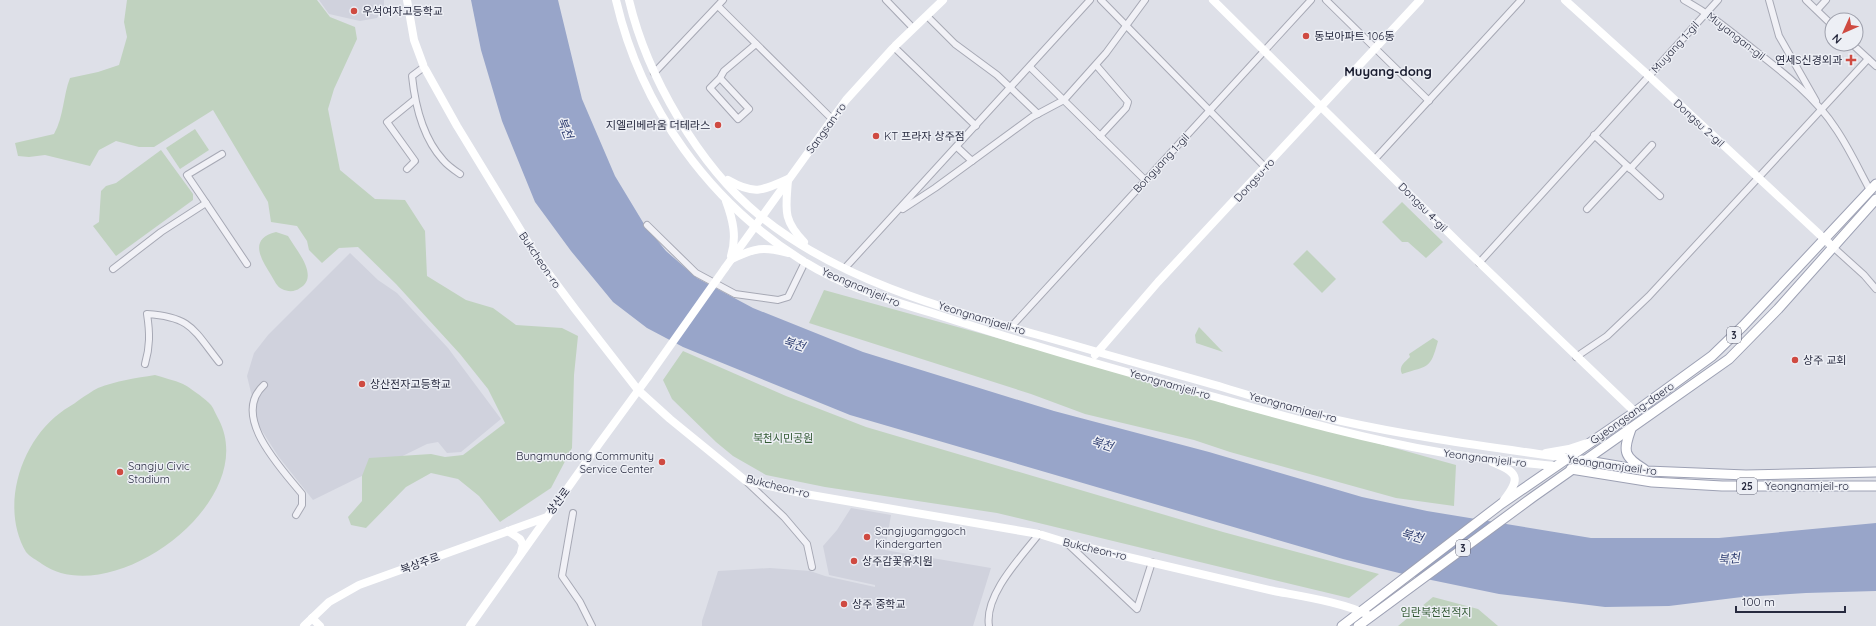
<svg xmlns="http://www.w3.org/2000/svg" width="1876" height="626" viewBox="0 0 1876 626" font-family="Quicksand,'Noto Sans KR',sans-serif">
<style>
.built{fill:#d0d2dd}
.green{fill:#c0d2bf}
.water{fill:#98a5c9}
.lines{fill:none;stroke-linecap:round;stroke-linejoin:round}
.street-casing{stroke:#a7a9b5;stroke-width:8}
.primary-casing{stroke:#9da1b4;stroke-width:11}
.street{stroke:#f1f1f6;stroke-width:6}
.secondary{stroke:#fff;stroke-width:8}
.primary{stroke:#fff;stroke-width:9}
.secondary-bridge{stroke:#fff;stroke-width:8}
.poi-dot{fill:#cf4a41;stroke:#edeff5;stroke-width:1.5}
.labels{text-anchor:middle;stroke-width:3;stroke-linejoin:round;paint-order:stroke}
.shield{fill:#edeff5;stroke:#626576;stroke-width:1}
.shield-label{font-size:10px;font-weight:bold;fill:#272a3f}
.poi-label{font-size:11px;fill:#272a3f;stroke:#edeff5;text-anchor:start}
.street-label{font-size:11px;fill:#272a3f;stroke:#edeff5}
.park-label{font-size:11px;fill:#345b35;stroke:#edeff5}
.water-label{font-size:12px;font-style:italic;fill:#314073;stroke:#edeff5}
.quarter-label{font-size:13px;font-weight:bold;fill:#191c2f;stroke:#edeff5}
</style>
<rect width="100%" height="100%" fill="#dee0e8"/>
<g class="built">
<path d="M319,0H384V7L377,18L360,21L329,14Z"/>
<path d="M350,253L378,280L397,293L448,348L501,419L461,452L447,453L438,442L427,444L313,500L278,456L259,426L247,376L254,353L268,335Z"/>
<path d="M851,508L891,515L885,550L991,568L973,626H702V621L718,571L770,568L810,571L825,576L875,587V585L829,575L823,546L837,530Z"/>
</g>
<g class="green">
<path d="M127,0H317L330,17L355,27L357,39L334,89L328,109L340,170L375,199L405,200L425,231L427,276L466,300L493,308L516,325L562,328L578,336L574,375L572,448L551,488L500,522L479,496L458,479L431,473L406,487L366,528L351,525L348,517L362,501V476L369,458L431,454L445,457L463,455L505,423L488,389L460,354L396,284L358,247L339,248L322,263L309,250L307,241L297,226L271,222L268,202L213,110L154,147H139L116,141L99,150L90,166L45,155L29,157L18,156L15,143L54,134C64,116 63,96 70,78L98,72L119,65L127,37L124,22Z"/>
<path d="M195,129L209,150L180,169L166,148Z"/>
<path d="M161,150L193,194V200L116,256L93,226L99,222L101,191L106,186L116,183Z"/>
<path d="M1402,202L1443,242L1426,258L1408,242H1402L1382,222Z"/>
<path d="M276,232L288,236C296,250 320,276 300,288C295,292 288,292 282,289C277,287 274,280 271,275C261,259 248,239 276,232Z"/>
<path d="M1307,250L1336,279L1322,293L1293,264Z"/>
<path d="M824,290L1456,465L1454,506L1396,498L1230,452L1194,440L1085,414L1031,394L809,323Z"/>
<path d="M1199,327L1223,352L1196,343L1195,335Z"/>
<path d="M1433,338L1438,341C1430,370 1429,365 1402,374C1398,366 1405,362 1410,357L1409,354Z"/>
<path d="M683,351L786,396L866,427L1223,532L1379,574L1349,598L997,513L825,487L766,475L733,456L716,442L672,399L663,380Z"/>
<path d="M155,375C164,378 174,380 183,384C189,387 207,400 211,405C214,409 216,415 219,420C261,503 110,612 42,564C37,560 30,557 26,552C0,508 20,443 60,413C66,408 73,405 79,400C85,396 92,391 98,388C116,381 136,378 155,375Z"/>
<path d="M1433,597L1478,609L1498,626H1398Z"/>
</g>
<path class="water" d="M471,0H558L582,99L615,176L644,224L666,251L697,278L753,308L863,352L1054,411L1209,452L1362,497L1427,511L1591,538H1719L1876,523V591L1806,593L1742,597L1669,606L1605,607L1499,594L1407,575L1343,559L850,415L683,347L647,328L613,302L571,251L535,202L502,121L481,50Z"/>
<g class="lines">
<g class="street-casing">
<g id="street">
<path d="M886,0L913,28"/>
<path d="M1101,0L1265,167"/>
<path d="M1326,0L1429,101"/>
<path d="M1684,0C1706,12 1720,23 1739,38C1773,65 1812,92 1836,129C1849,148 1859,170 1870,190"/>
<path d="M1769,0L1779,36L1816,101"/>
<path d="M1806,0L1832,25"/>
<path d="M718,6L832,119"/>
<path d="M1817,10L1826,0"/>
<path d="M927,16L955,44L997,75L1038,114"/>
<path d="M1852,44L1876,66"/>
<path d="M894,47L976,126"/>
<path d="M1096,65L1128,102L1126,108L1100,136"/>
<path d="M424,67L412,76C415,105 423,138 443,160C447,165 454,170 460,174"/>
<path d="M1030,67L1145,180"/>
<path d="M654,73L723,0"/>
<path d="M720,78L710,88L738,119L749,109L720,78L724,71L756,44"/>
<path d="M1594,135L1660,196"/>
<path d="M957,147L972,161L1032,117L1064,100L1106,53L1145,0"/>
<path d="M1375,159L1521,0"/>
<path d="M407,169L415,161L387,122L414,100"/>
<path d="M1630,169L1652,145"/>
<path d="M206,203L187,175L222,154"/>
<path d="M903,209L935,188L972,161"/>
<path d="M1587,209L1627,166"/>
<path d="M647,225L696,273L735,294L778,300L788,297L805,262"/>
<path d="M1833,247L1864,275L1876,289"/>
<path d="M1479,263L1718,0"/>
<path d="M845,268L1090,0"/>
<path d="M113,269L161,232L206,203L247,264"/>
<path d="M1011,327L1311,0"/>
<path d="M1576,357L1607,336L1649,296L1868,59"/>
<path d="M145,364C150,347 150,333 147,314C191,317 193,329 219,362"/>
<path d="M264,385C230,416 281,468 302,494V505L296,515"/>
<path d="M747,482L784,517L807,544L812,567"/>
<path d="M573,513L562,576L580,602L592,626"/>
<path d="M1068,544L1137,609L1152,562"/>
<path d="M989,626C984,595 1021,557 1039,534"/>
</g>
</g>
<g class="primary-casing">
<g id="primary">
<path d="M1631,429C1623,451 1623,456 1644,469"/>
<path d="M1582,460L1647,471L1697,473L1746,475L1876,472"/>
<path d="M1571,469L1652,482L1722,486H1876"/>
<path d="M1342,626L1501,504L1635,412L1712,356L1743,326L1876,184"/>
<path d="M1358,626L1533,497L1729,359L1778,309L1876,199"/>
</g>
</g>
<use href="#street" class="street"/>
<g class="secondary">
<path d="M407,0L414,40L424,67L457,126L540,262L575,309L638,390L670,419L746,481L805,494L1039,534L1068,543L1274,591C1300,596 1347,603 1370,616"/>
<path d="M616,0C641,108 709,202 803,261C843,286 888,300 932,313C966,324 1000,335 1034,345C1096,364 1159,381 1222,399C1294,419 1365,439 1439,452C1477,459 1517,462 1555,466"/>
<path d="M629,0C647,76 699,166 759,215C845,286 965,314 1070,344C1121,359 1173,373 1225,388C1262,399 1299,411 1337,420C1413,437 1490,447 1567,458"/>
<path d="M1213,0L1460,244L1635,412"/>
<path d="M1565,0L1649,76L1833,247"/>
<path d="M728,180C754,195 762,191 788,179"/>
<path d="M788,180C786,209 782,219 804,242"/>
<path d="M726,201C733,220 737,237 731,256"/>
<path d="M732,259C754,248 764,246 788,253"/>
<path d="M725,268L846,100L894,47L943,0"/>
<path d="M1095,355L1158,282L1420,0"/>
<path d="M1546,453L1569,449L1587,443"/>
<path d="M1492,462C1517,472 1522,477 1504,500"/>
<path d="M508,531L520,539L523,545L521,553"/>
<path d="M312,618L320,626"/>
<path d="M304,626L329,602L359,585L547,517"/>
<path d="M470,626L599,444L648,377"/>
</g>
<use href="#primary" class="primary"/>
<path class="secondary-bridge" d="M648,377L725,268"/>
</g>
<g class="poi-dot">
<circle cx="354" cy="11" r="4"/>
<circle cx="1306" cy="36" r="4"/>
<path d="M1849 54h4v4h4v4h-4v4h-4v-4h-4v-4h4z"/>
<circle cx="718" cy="125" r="4"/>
<circle cx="876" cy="136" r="4"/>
<circle cx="1795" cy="360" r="4"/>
<circle cx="362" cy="384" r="4"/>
<circle cx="662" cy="462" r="4"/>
<circle cx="120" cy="472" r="4"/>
<circle cx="867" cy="537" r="4"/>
<circle cx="854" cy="561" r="4"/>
<circle cx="844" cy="604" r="4"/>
</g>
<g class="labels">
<g class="shield">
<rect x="1727" y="327" width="14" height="16" rx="3"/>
<rect x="1737" y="478" width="20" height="16" rx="3"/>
<rect x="1456" y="540" width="14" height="16" rx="3"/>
</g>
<g class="shield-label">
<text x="1734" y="339">3</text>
<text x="1747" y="490">25</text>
<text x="1463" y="552">3</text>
</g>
<g class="poi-label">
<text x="362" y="15">우석여자고등학교</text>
<text x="1314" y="40">동보아파트 106동</text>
<text x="1842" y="64" text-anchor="end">연세S신경외과</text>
<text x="710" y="129" text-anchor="end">지엘리베라움 더테라스</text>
<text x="884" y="140">KT 프라자 상주점</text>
<text x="1803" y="364">상주 교회</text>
<text x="370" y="388">상산전자고등학교</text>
<text x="654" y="460" text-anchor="end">Bungmundong Community<tspan x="654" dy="13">Service Center</tspan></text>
<text x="128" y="470">Sangju Civic<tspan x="128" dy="13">Stadium</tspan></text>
<text x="875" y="535">Sangjugamggoch<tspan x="875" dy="13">Kindergarten</tspan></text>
<text x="862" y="565">상주감꽃유치원</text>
<text x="852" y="608">상주 중학교</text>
</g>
<g class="street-label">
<text transform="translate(1736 36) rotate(38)" y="4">Muyangan-gil</text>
<text transform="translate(1675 47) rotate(-48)" y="4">Muyang 1-gil</text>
<text transform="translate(1699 123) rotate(43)" y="4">Dongsu 2-gil</text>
<text transform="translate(826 128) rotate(-54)" y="4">Sangsan-ro</text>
<text transform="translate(1161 163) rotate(-47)" y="4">Bongyang 1-gil</text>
<text transform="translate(1254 180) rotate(-48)" y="4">Dongsu-ro</text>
<text transform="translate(1423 207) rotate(45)" y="4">Dongsu 4-gil</text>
<text transform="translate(540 260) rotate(56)" y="4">Bukcheon-ro</text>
<text transform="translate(861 287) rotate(23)" y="4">Yeongnamjeil-ro</text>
<text transform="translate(982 318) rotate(17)" y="4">Yeongnamjaeil-ro</text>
<text transform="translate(1170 384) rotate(16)" y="4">Yeongnamjeil-ro</text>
<text transform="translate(1293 407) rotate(15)" y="4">Yeongnamjaeil-ro</text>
<text transform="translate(1632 413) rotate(-35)" y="4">Gyeongsang-daero</text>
<text transform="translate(1485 458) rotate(7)" y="4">Yeongnamjeil-ro</text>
<text transform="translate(1612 465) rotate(8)" y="4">Yeongnamjaeil-ro</text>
<text transform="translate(778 486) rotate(14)" y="4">Bukcheon-ro</text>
<text x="1807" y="490">Yeongnamjeil-ro</text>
<text transform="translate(558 501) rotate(-53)" y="4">상산로</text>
<text transform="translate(1095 549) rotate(13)" y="4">Bukcheon-ro</text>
<text transform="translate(420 563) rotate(-20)" y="4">북상주로</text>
</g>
<g class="park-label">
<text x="783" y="442">북천시민공원</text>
<text x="1436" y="616">임란북천전적지</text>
</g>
<g class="water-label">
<text transform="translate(565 128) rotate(68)" y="4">북천</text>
<text transform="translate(794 344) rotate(18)" y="4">북천</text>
<text transform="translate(1102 444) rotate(18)" y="4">북천</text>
<text transform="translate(1412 536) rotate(16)" y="4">북천</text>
<text transform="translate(1729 559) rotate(-5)" y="4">북천</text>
</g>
<g class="quarter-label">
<text x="1388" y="76">Muyang-dong</text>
</g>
</g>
<g transform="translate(1844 32) rotate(225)"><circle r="19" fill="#edeff5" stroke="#9ea0ac"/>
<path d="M0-3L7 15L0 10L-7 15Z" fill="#cf4a41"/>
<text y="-6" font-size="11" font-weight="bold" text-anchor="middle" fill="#272a3f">N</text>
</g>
<path d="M1736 606v6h109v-6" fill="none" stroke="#272a3f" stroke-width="2"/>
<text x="1742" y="606" font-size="12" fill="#272a3f" stroke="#edeff5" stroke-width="3" paint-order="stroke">100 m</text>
</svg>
